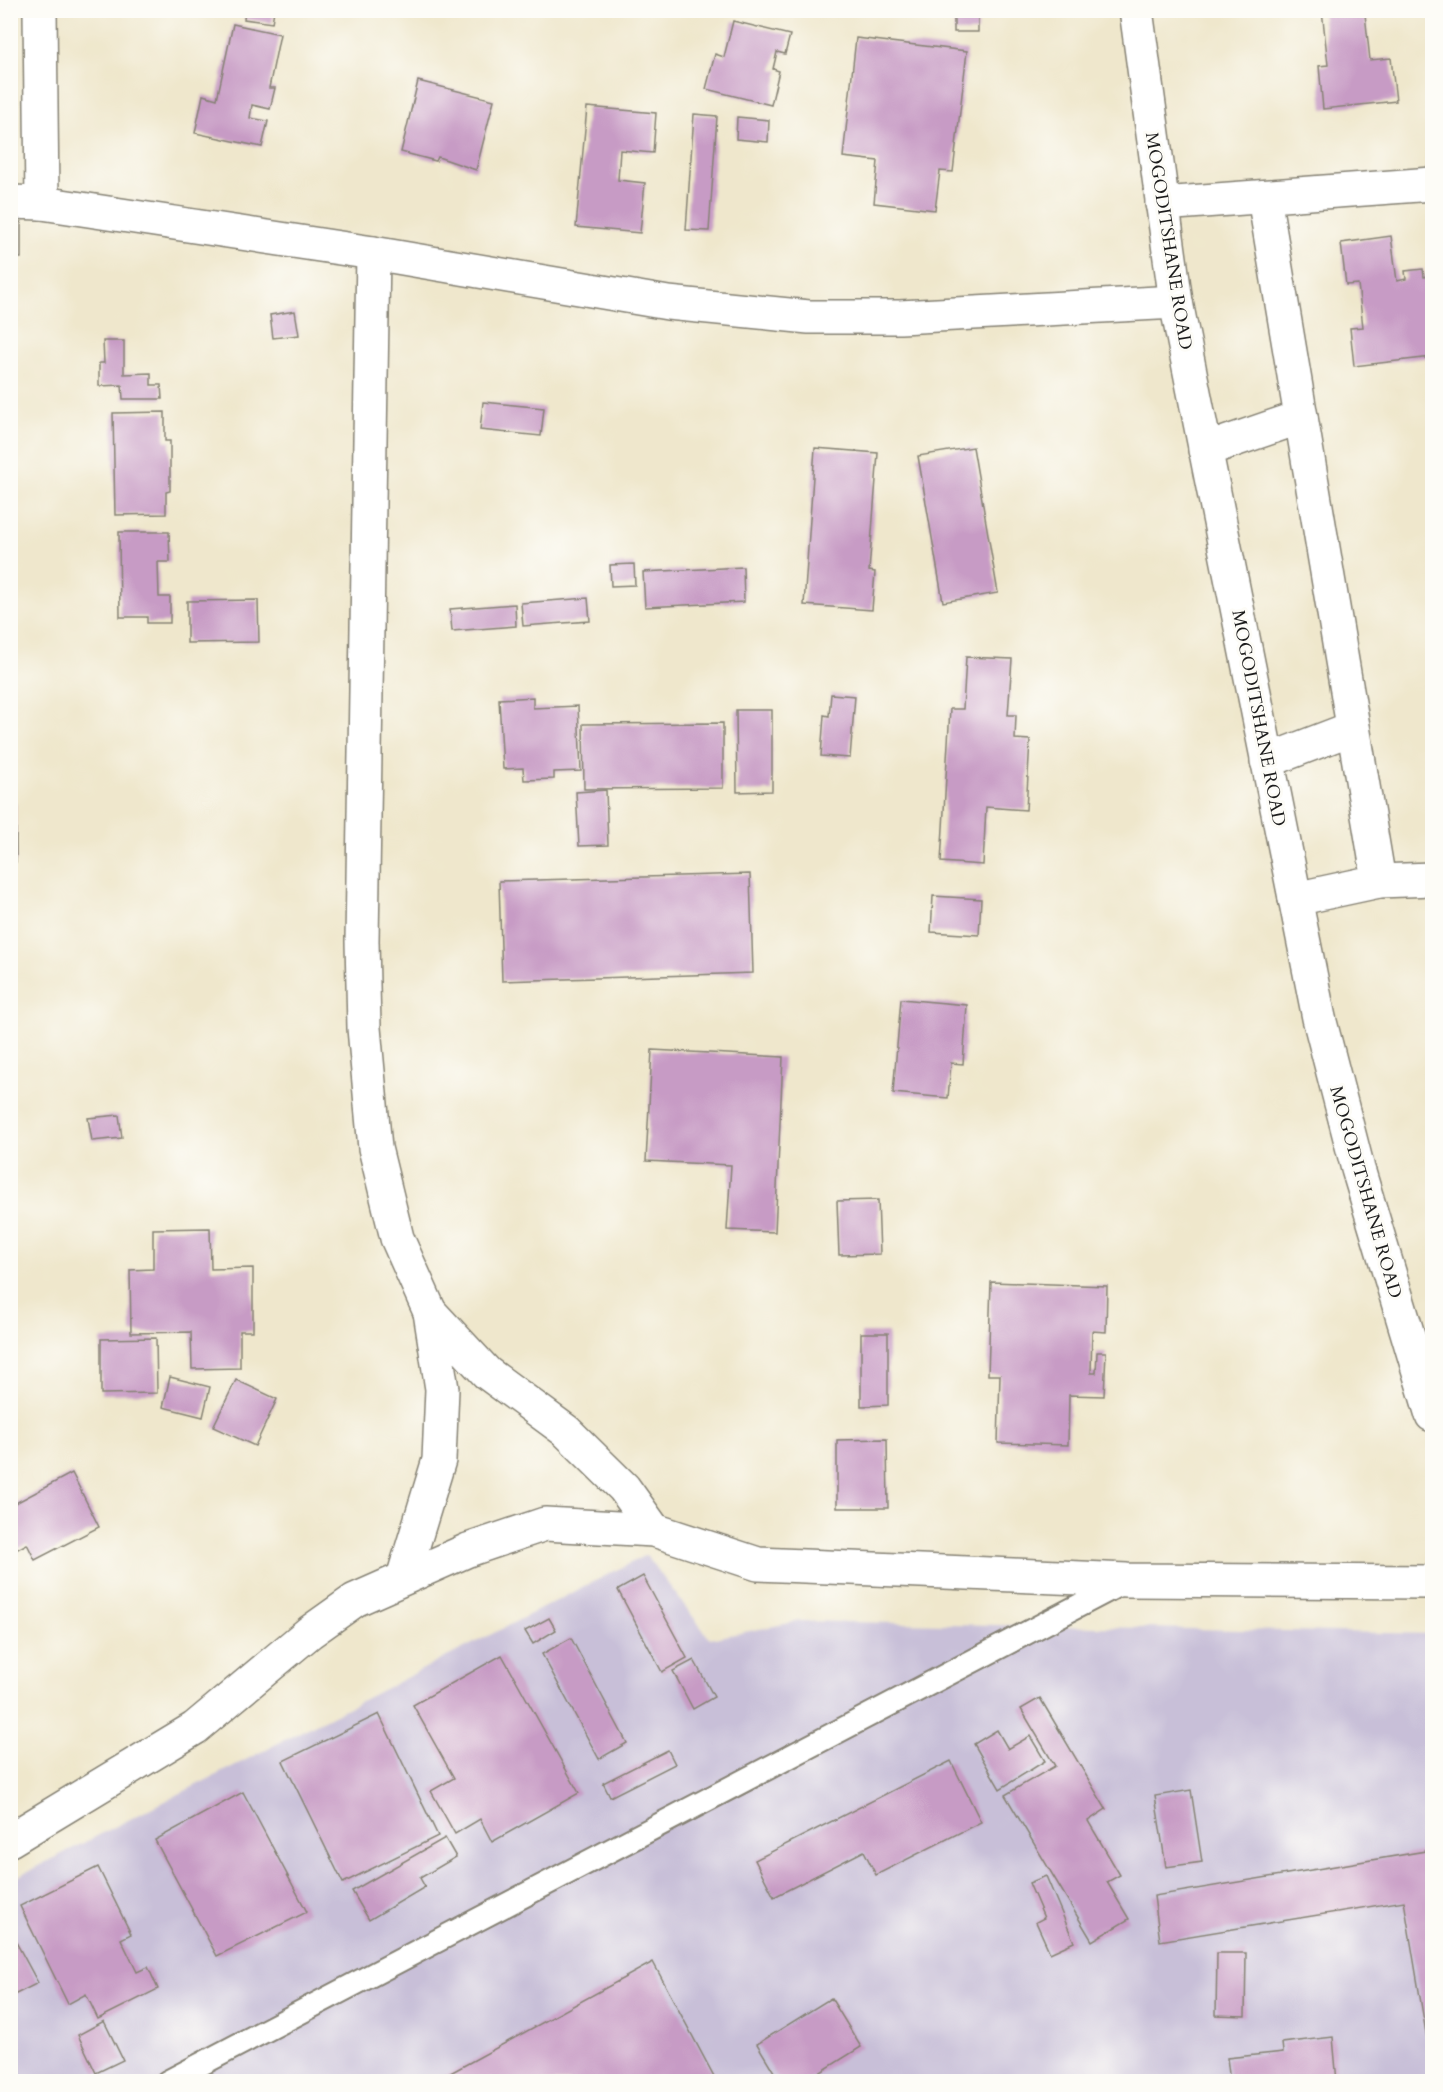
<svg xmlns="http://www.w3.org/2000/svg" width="1443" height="2092" viewBox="0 0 1443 2092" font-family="Cardo,serif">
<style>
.industrial{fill:#c8bfd8}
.building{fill:#c79bc5}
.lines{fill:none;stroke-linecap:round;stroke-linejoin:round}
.service-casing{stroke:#868274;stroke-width:26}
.minor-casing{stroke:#868274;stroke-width:36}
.secondary-casing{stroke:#868274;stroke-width:36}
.service{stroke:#fff;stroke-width:22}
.minor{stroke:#fff;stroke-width:33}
.secondary{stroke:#fff;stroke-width:33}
.labels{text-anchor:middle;stroke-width:6;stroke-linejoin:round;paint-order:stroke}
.street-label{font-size:18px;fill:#1c1c1c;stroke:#fdfcf7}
</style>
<rect width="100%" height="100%" fill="#fdfcf7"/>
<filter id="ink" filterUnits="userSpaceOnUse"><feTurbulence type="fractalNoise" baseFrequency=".0167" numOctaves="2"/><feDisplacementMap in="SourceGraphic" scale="12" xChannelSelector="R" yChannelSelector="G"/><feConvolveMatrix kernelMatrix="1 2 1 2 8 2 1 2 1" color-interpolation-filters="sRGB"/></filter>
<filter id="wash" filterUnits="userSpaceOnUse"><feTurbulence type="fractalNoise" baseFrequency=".008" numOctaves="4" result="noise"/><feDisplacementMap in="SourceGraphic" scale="24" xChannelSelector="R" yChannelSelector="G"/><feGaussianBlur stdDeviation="1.35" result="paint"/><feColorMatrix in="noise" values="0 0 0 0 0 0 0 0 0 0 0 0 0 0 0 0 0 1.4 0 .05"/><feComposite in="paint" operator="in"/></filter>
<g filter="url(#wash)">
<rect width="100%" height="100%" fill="#efe7cc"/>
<path class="industrial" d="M646,1555L710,1639L799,1621L1432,1634V2081L11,2082V1880Z"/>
<g id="blocks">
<g class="building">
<path d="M245,10H274L272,23L244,19Z"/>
<rect x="954" y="10" width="24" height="22"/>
<path d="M1322,10H1379L1365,14L1370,60L1391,58L1396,101L1323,109L1319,66L1328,65Z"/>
<path d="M733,21L790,35L785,54L777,52L773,69L779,71L771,105L706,89L715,54L724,57Z"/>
<path d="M233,24L280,34L269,88H275L270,109L252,105L250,118L268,121L262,147L195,133L203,95L217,99Z"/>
<path d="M856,38L967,51L953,172L940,171L935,210L874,203L878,161L843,157Z"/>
<path d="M418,81L494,100L476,170L438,157L436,161L401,152Z"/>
<path d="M587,107L656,113L653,153L620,150L618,180L645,183L640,233L576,227Z"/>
<path d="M694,114L717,116L709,231L686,230Z"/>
<path d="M737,117L769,120L768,142L736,139Z"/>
<rect x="10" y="222" width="11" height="36"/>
<path d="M1391,236L1397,281L1406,279L1405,271L1423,269L1424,277L1432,276V357L1354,366L1350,328L1363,327L1358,284L1346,285L1341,243Z"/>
<path d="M295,311L299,335L273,338L270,315Z"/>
<path d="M103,341H124V374L151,373V385H161L162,399H123L122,385L99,386V363H104Z"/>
<path d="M483,402L544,408L541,436L480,430Z"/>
<path d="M165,412V441H170V491L166,492V514L115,515L113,413Z"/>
<path d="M973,447L998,593L943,602L918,456Z"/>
<path d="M815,448L878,453L869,571L875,572L872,610L804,605Z"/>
<path d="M119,532H169L170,562H158L159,597H170V623H147V617H120Z"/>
<path d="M634,564L635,585L611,586L610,565Z"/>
<path d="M743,567L744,602L645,607L643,572Z"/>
<path d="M588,598L590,621L523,626L521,603Z"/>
<path d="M258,600L259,642L187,643V601Z"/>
<path d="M515,604L516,626L452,631L450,609Z"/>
<path d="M966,657L1012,659L1008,715H1016L1015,739L1030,740L1026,810L986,807L983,865L941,862L950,709H963Z"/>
<path d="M831,694L855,696L850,758L821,756L824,715L829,716Z"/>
<path d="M533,697V708L578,706L581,771L554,772V779L524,780L523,768L503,769L499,699Z"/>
<path d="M736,710H772V791L737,792Z"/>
<path d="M723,723V788L584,789L583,724Z"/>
<path d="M606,790L608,845L579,846L576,792Z"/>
<rect x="10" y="802" width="6" height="60"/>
<path d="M750,874L753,973L502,981L499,881Z"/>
<path d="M933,896L981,899L979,935L931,932Z"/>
<path d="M901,999L967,1005L963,1064L951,1063L948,1098L893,1093Z"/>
<path d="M652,1050L783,1057L775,1232L727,1230L731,1165L646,1161Z"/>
<path d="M119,1115L122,1138L92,1141L88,1118Z"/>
<path d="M878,1200L880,1254L839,1255L837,1201Z"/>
<path d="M210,1228L211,1269L253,1268V1331H240V1368L192,1369L191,1332L131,1333L130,1270L153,1269V1229Z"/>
<path d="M991,1282L1107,1286L1106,1332L1092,1331L1091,1373H1096L1097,1352H1106L1104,1396L1069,1395L1068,1445L998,1443L1000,1375H988Z"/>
<path d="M861,1333H888V1405L861,1406Z"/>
<path d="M156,1338L157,1393L101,1394V1339Z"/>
<path d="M170,1377L210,1387L203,1417L163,1407Z"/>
<path d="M236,1380L277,1399L255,1446L213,1427Z"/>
<path d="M887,1439L888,1508H837V1440Z"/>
<path d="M72,1473L99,1527L35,1560L27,1544L10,1553V1506Z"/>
<path d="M643,1576L687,1658L662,1672L618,1590Z"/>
<path d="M549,1618L556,1630L533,1644L525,1631Z"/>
<path d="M571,1638L627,1743L599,1759L542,1654Z"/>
<path d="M502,1655L579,1793L492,1842L480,1819L455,1834L431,1791L454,1778L413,1705Z"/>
<path d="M694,1660L714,1697L693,1709L673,1671Z"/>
<path d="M1040,1698L1106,1809L1088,1821L1120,1875L1107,1882L1129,1919L1092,1941L1005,1795L1055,1766L1021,1709Z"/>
<path d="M379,1714L438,1836L343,1883L283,1761Z"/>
<path d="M997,1730L1008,1749L1030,1736L1045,1761L1000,1789L974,1744Z"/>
<path d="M668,1750L675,1764L610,1797L603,1783Z"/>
<path d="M951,1761L981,1822L876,1875L864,1851L774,1897L755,1860Z"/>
<path d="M1191,1790L1202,1862L1166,1867L1155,1796Z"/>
<path d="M243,1792L307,1912L217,1956L155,1840Z"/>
<path d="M445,1838L456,1857L420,1878L425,1887L369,1920L352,1891Z"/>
<path d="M1432,1850V2069L1404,1901L1160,1941L1154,1896Z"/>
<path d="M98,1867L131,1934L121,1939L137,1972L148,1967L158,1989L98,2019L86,1994L68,2004L20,1906Z"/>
<path d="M1046,1876L1074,1942L1050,1953L1036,1922L1044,1918L1029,1883Z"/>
<path d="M10,1931L38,1983L10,1997Z"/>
<path d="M1217,1953H1246L1245,2016L1216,2015Z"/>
<path d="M653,1962L717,2082H434Z"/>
<path d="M831,1998L861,2047L805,2082H780L757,2044Z"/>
<path d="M104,2021L123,2060L96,2073L78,2035Z"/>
<path d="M1333,2037L1337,2082H1230L1227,2058L1283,2052L1282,2043Z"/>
</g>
</g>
</g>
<g filter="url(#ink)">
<use href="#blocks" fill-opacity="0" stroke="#868274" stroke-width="1.5"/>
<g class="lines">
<g class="service-casing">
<path id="service" d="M167,2082L1126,1581"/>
</g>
<g class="minor-casing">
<g id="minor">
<path d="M40,10L42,203"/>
<path d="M1264,197L1379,881"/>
<path d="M10,202L42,203L373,253L668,303L809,317H900L1176,302"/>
<path d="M1162,204L1432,184"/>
<path d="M373,253L362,941L364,1028L375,1148L397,1238L430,1312L487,1373L566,1431L624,1488L654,1530L758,1564L1127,1580L1432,1582"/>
<path d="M1205,450L1301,417"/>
<path d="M1267,761L1353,728"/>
<path d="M1295,899L1379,881L1432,879"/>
<path d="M403,1578L439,1460L442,1389L430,1312"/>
<path d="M10,1840L195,1728L310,1632L355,1600L468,1550L545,1524L654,1530"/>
</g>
</g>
<g class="secondary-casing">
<path id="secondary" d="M1136,10L1176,302L1319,1018L1358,1169L1432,1415"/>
</g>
<use href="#service" class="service"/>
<use href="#minor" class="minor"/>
<use href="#secondary" class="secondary"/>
</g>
</g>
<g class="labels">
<g class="street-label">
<text transform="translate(1169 241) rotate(81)" y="6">MOGODITSHANE ROAD</text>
<text transform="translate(1259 718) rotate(79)" y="6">MOGODITSHANE ROAD</text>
<text transform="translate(1366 1192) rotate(74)" y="6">MOGODITSHANE ROAD</text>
</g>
</g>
<rect width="1443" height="2092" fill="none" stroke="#fdfcf7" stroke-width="36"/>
</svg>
